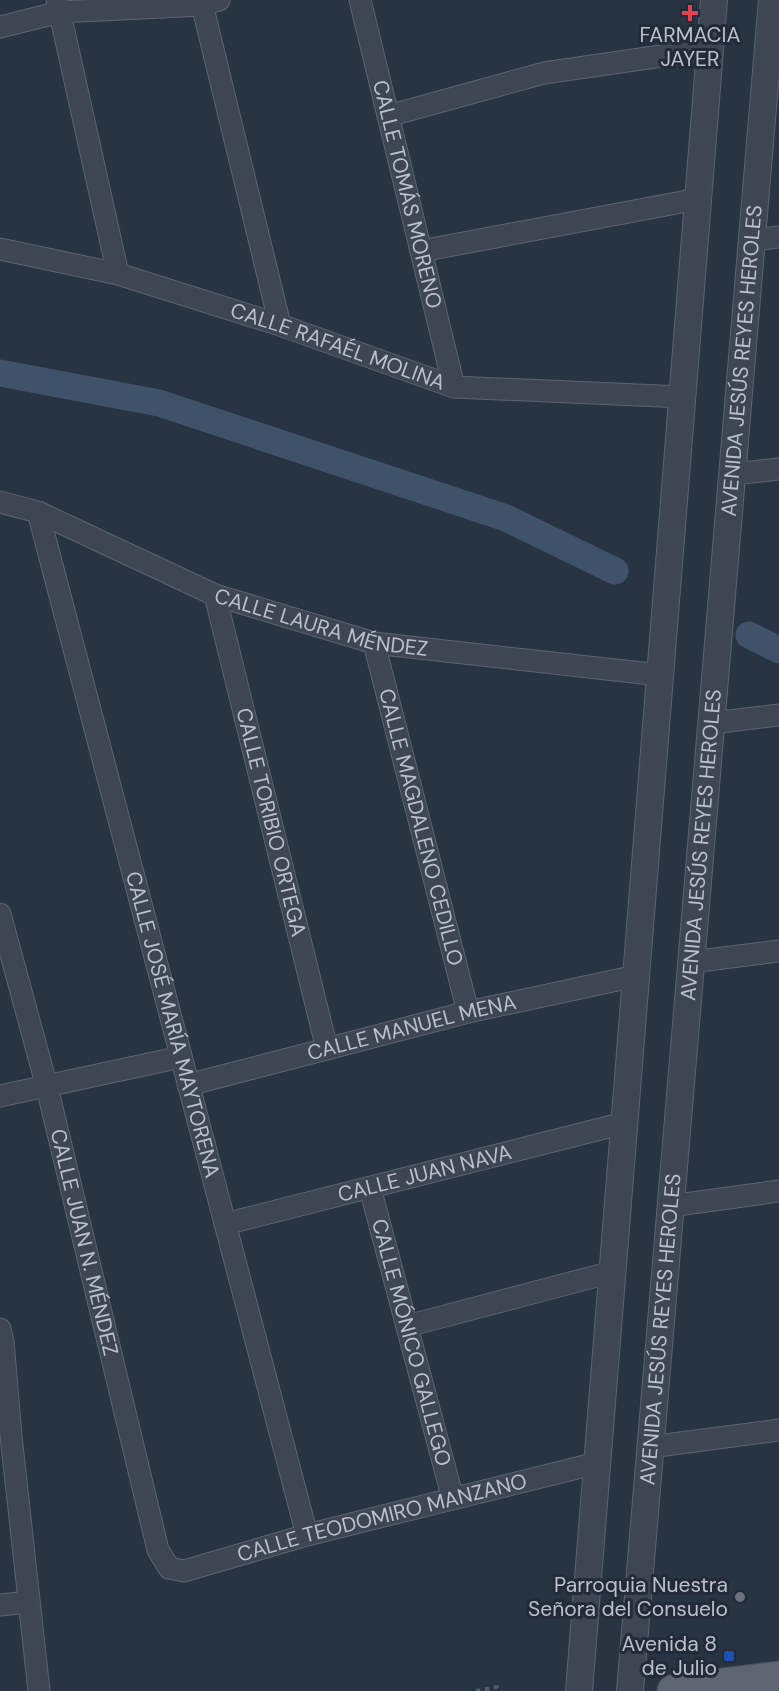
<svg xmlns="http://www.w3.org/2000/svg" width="779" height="1691" viewBox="0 0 779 1691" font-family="'DM Sans',sans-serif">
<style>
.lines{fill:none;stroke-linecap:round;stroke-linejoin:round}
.canal{stroke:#40526a;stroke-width:27}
.minor-casing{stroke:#5c646f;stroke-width:23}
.tertiary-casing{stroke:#5c646f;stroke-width:28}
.primary-casing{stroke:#474f5b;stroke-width:35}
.path{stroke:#4c5f62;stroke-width:4;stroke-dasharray:4.5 4.5;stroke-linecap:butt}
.minor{stroke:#3d4652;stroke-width:21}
.tertiary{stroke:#3d4652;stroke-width:26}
.primary{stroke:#5c6571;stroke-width:33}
.health-dot{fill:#e0444e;stroke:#222b37;stroke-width:2}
.worship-dot{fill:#6b7280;stroke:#222b37;stroke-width:2}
.transit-dot{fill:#1a4fb4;stroke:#222b37;stroke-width:2}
.labels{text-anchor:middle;stroke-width:6;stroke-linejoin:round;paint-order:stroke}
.poi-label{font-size:21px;fill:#bbc1cc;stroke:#222b37;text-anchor:end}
.street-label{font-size:21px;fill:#bbc1cc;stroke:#222b37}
</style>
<rect width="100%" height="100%" fill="#293442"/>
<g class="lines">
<g class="canal">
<path d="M0,373L159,403L506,518L615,571"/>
<path d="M749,635L779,650"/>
</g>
<g class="minor-casing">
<g id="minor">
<path d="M57,0L118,274"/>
<path d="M201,0L280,325"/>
<path id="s1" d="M360,0L454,387"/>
<path d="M0,27L60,12L202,5L219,0"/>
<path d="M388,116L544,73L710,49"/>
<path d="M753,240L779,237"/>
<path id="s2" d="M0,249L118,274L280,325L454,387L683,397"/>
<path d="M421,251L698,199"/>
<path d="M733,474L779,469"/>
<path id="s3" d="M0,502L38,512L215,595L374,643L660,675"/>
<path id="s4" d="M38,512L307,1535"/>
<path id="s5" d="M215,595L327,1049"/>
<path id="s6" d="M374,643L468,1012"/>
<path d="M712,723L779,715"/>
<path id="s7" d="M0,914L47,1087L158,1550L169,1568L184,1571L307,1535L597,1463"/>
<path d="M691,962L779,951"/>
<path id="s8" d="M188,1085L468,1012L636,976"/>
<path d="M0,1096L181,1057"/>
<path id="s9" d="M370,1188L453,1499"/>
<path d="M670,1206L779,1191"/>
<path id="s10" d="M225,1224L624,1123"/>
<path d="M407,1326L612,1272"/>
<path d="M0,1329L3,1341L11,1436L39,1691"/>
<path d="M650,1447L779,1430"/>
<path d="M0,1605L29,1602"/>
</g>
</g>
<g class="tertiary-casing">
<g id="tertiary">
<path d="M579,1691L714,0"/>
<path id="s11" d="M630,1691L772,0"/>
</g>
</g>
<g class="primary-casing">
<path id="primary" d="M674,1691L779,1678"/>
</g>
<path class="path" d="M476,1691L497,1687V1691"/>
<use href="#minor" class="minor"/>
<use href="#tertiary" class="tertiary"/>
<use href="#primary" class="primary"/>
</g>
<path class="health-dot" d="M687 4h6v6h6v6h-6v6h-6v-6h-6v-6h6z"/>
<circle class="worship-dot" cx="740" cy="1597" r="6"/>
<rect class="transit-dot" x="723" y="1650" width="12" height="12" rx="3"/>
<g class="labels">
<g class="poi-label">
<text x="690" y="42" text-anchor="middle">FARMACIA<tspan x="690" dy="24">JAYER</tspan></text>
<text x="728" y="1592">Parroquia Nuestra<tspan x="728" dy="24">Señora del Consuelo</tspan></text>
<text x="717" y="1651">Avenida 8<tspan x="717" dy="24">de Julio</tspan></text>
</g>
<g class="street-label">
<text dy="7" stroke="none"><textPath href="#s1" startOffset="200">CALLE TOMÁS MORENO</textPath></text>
<text dy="7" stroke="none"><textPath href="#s2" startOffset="352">CALLE RAFAÉL MOLINA</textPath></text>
<text dy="7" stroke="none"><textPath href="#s11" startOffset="1335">AVENIDA JESÚS REYES HEROLES</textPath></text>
<text dy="7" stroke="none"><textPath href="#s3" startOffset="345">CALLE LAURA MÉNDEZ</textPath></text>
<text dy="7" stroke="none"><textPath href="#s5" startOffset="234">CALLE TORIBIO ORTEGA</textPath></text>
<text dy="7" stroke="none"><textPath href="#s6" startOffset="190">CALLE MAGDALENO CEDILLO</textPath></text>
<text dy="7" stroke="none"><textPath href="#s11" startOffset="849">AVENIDA JESÚS REYES HEROLES</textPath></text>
<text dy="7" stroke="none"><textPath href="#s4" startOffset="530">CALLE JOSÉ MARÍA MAYTORENA</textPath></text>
<text dy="7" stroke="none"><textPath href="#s8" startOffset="231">CALLE MANUEL MENA</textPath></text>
<text dy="7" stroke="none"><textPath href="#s10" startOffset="206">CALLE JUAN NAVA</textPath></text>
<text dy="7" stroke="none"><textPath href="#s7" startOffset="339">CALLE JUAN N. MÉNDEZ</textPath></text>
<text dy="7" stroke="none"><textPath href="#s11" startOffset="363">AVENIDA JESÚS REYES HEROLES</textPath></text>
<text dy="7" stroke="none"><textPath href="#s9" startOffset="160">CALLE MÓNICO GALLEGO</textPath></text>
<text dy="7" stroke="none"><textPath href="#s7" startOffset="897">CALLE TEODOMIRO MANZANO</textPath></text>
</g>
</g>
</svg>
